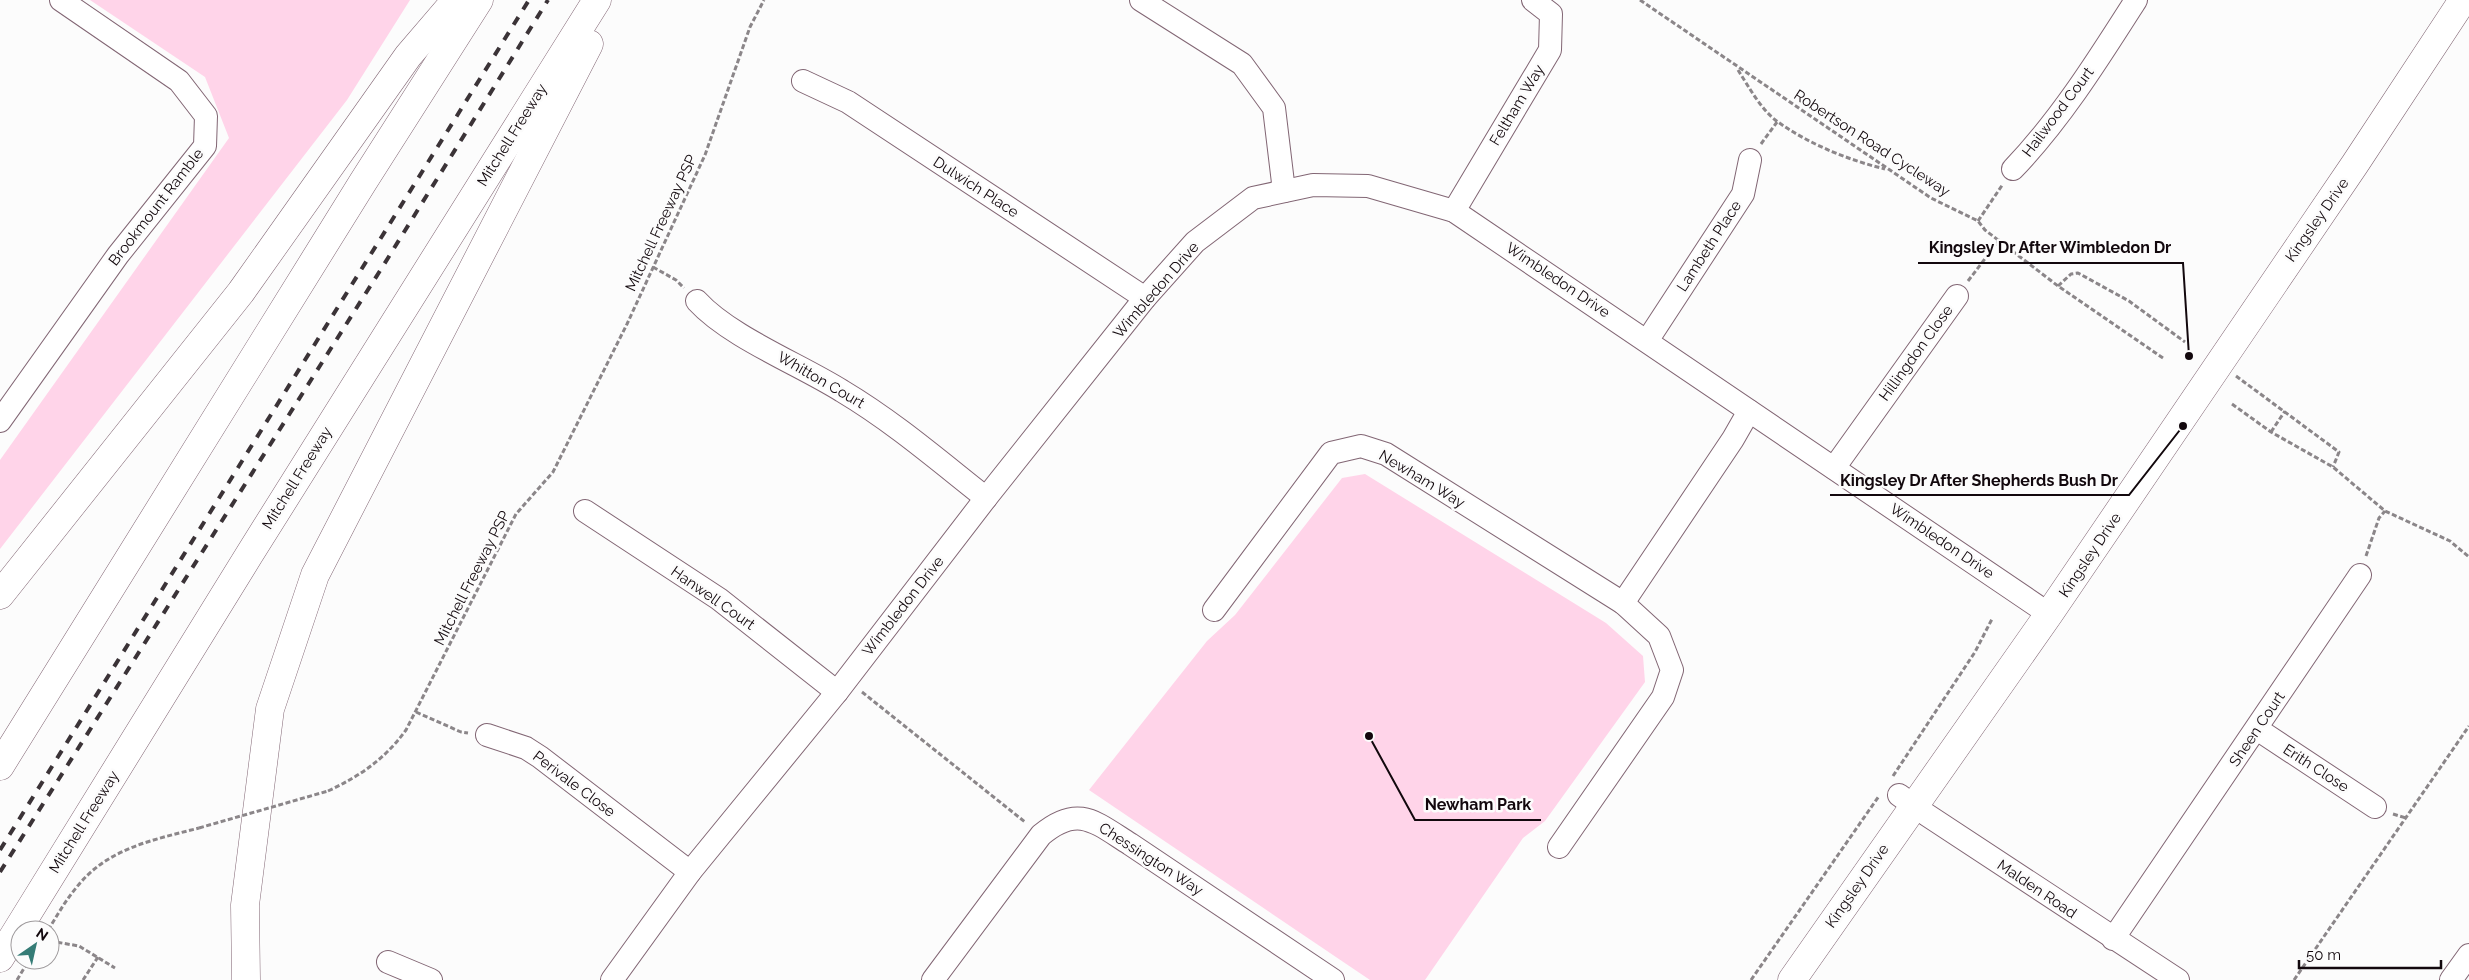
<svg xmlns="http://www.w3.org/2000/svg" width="2469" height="980" viewBox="0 0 2469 980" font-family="Raleway,sans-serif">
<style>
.green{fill:#ffd4e9}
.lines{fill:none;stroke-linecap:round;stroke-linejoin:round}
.street-casing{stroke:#826674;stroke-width:24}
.secondary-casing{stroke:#826674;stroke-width:29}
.highway-casing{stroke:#826674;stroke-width:29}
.path{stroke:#8b8689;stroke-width:3;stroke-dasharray:5 2.5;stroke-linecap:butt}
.street{stroke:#fff;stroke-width:22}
.secondary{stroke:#fff;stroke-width:28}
.highway{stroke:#fff;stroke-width:28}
.rail{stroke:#3b3337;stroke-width:4;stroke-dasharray:9 9;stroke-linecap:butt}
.path-bridge{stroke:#8b8689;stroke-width:3;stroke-dasharray:5 2.5;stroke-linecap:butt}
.labels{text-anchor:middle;stroke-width:5;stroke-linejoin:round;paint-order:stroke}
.street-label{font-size:15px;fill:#12080d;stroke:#fcfcfc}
.leader{fill:none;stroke:#12080d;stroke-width:2}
.callout-dot{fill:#12080d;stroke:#fcfcfc;stroke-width:2}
.callout-label{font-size:16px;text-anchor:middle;font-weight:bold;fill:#12080d;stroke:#fcfcfc;stroke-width:5;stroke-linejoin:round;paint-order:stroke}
</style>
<rect width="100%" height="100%" fill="#fcfcfc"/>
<g class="green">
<path d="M90,0H410L347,100L0,549V460L229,138L205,77Z"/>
<path d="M1365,474L1606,623L1643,656L1645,682L1545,821L1523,838L1425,980H1370L1089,790L1207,641L1235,615L1342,478Z"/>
</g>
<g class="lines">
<g class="street-casing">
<g id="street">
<path d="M1141,0L1242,64L1274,108L1284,191"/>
<path d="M803,81L848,102L1145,298"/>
<path d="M2013,169C2061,119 2099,58 2136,0"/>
<path d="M1454,211L1550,50L1551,14L1533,0"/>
<path d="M697,301C730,337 799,364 842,391C894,422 939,461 986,498"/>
<path d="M1647,341L1743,194L1750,160"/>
<path d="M0,421L118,255L205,146L206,116L179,81L61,0"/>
<path d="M1834,468L1957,296"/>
<path d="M585,511L719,599L837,692"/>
<path d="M1623,603L1733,439L1749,411"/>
<path d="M1214,610L1331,453L1361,446L1386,454L1623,603L1659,636L1672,670L1663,697L1559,847"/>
<path d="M2257,729L2375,807"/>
<path d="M487,735L526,748L540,757L690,872"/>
<path d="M1899,795L1927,815L2178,980"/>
<path d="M2113,939L2360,575"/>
<path d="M388,962L431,980"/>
<path d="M612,980L690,872L837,692L986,498L1145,298L1195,242L1253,198L1313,185L1368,186L1454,211L2049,614"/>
<path d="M933,980L1041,835C1078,804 1095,822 1130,844L1333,980"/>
<path d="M2451,980L2469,955"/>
</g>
</g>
<g class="secondary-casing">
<path id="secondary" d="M1792,980L2049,614L2355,164L2463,0"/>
</g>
<g class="highway-casing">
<g id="highway">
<path d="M0,595L241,292L408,56L456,0"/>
<path d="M0,766L363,182L479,0"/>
<path d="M0,958L249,555L597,0"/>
<path d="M246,980L245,905L270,709L315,575L589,44"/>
</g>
</g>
<g class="path">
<path d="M1640,0L1931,198L1978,221L1985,230L2058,286L2163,358"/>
<path d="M1738,70C1749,87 1761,110 1778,122C1809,144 1848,160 1885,169"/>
<path d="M1761,144L1777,122"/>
<path d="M1978,221L2003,184"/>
<path d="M653,267L676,280L684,288"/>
<path d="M1968,281L2000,239"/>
<path d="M2058,286L2071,274L2078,273L2129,301L2185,342"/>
<path d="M2236,376L2339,452L2333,467"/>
<path d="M2232,404L2271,432L2333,467L2385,511L2450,541L2469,557"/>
<path d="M2271,432L2285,411"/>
<path d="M2366,556L2379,518L2385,511"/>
<path d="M862,692L1025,822"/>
<path d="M416,712L461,732L468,733"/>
<path d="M1893,776L1975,652L1992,619"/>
<path d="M328,791C360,776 385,759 406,730L516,514L553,472L627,324L705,155L750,27L764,0"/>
<path d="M2393,814L2406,818"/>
<path d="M48,930C57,916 65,901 76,888C107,848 153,840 199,828"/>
<path d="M50,941L79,946L115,968"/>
<path d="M17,980L29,960"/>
<path d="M83,980L98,957"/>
<path d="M1751,980L1879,796"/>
<path d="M2294,980L2469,726"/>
</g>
<use href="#street" class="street"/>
<use href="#secondary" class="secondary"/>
<use href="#highway" class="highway"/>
<g class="rail">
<path d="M0,850L529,0"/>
<path d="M0,872L383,266L548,0"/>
</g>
<path class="path-bridge" d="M199,828L328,791"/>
</g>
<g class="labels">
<g class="street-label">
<text transform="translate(1517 105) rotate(-59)" y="5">Feltham Way</text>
<text transform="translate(2058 112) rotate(-53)" y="5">Hailwood Court</text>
<text transform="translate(512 135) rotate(-58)" y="5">Mitchell Freeway</text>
<text transform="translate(1872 143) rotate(33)" y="5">Robertson Road Cycleway</text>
<text transform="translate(976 187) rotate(33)" y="5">Dulwich Place</text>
<text transform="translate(156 207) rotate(-52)" y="5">Brookmount Ramble</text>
<text transform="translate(2317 220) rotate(-55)" y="5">Kingsley Drive</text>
<text transform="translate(661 223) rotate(-65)" y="5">Mitchell Freeway PSP</text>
<text transform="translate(1709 246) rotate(-57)" y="5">Lambeth Place</text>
<text transform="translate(1558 280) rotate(34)" y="5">Wimbledon Drive</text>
<text transform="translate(1156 290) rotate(-49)" y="5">Wimbledon Drive</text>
<text transform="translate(1916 353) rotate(-54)" y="5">Hillingdon Close</text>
<text transform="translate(821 380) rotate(30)" y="5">Whitton Court</text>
<text transform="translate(297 478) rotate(-58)" y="5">Mitchell Freeway</text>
<text transform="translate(1422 479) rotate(31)" y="5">Newham Way</text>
<text transform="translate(1942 541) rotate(34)" y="5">Wimbledon Drive</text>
<text transform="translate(2090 555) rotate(-56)" y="5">Kingsley Drive</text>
<text transform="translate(472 578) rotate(-63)" y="5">Mitchell Freeway PSP</text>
<text transform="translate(713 598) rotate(35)" y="5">Hanwell Court</text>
<text transform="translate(903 606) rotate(-52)" y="5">Wimbledon Drive</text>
<text transform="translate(2257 729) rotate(-56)" y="5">Sheen Court</text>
<text transform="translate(2316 768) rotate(33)" y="5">Erith Close</text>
<text transform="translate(574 784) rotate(37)" y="5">Perivale Close</text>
<text transform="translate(84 822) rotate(-58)" y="5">Mitchell Freeway</text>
<text transform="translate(1151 859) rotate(33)" y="5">Chessington Way</text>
<text transform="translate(1857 886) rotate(-55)" y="5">Kingsley Drive</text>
<text transform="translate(2037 889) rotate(34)" y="5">Malden Road</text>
</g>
</g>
<path class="leader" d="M2189 356L2183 263H1918M2183 426L2129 495H1830M1369 736L1415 820H1541"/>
<g class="callout-dot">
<circle cx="2189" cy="356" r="5"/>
<circle cx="2183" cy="426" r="5"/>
<circle cx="1369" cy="736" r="5"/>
</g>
<g class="callout-label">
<text x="2050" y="253">Kingsley Dr After Wimbledon Dr</text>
<text x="1979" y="486">Kingsley Dr After Shepherds Bush Dr</text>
<text x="1478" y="810">Newham Park</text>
</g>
<g transform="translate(35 945) rotate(34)"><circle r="24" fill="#fcfcfc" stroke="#9e9a9c"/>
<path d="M0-4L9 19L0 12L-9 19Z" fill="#357c76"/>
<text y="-8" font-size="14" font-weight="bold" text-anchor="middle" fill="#12080d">N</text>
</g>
<path d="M2299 960v8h142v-8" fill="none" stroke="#12080d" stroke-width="2.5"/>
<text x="2306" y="960" font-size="15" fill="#12080d" stroke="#fcfcfc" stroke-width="4" paint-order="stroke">50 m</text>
</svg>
